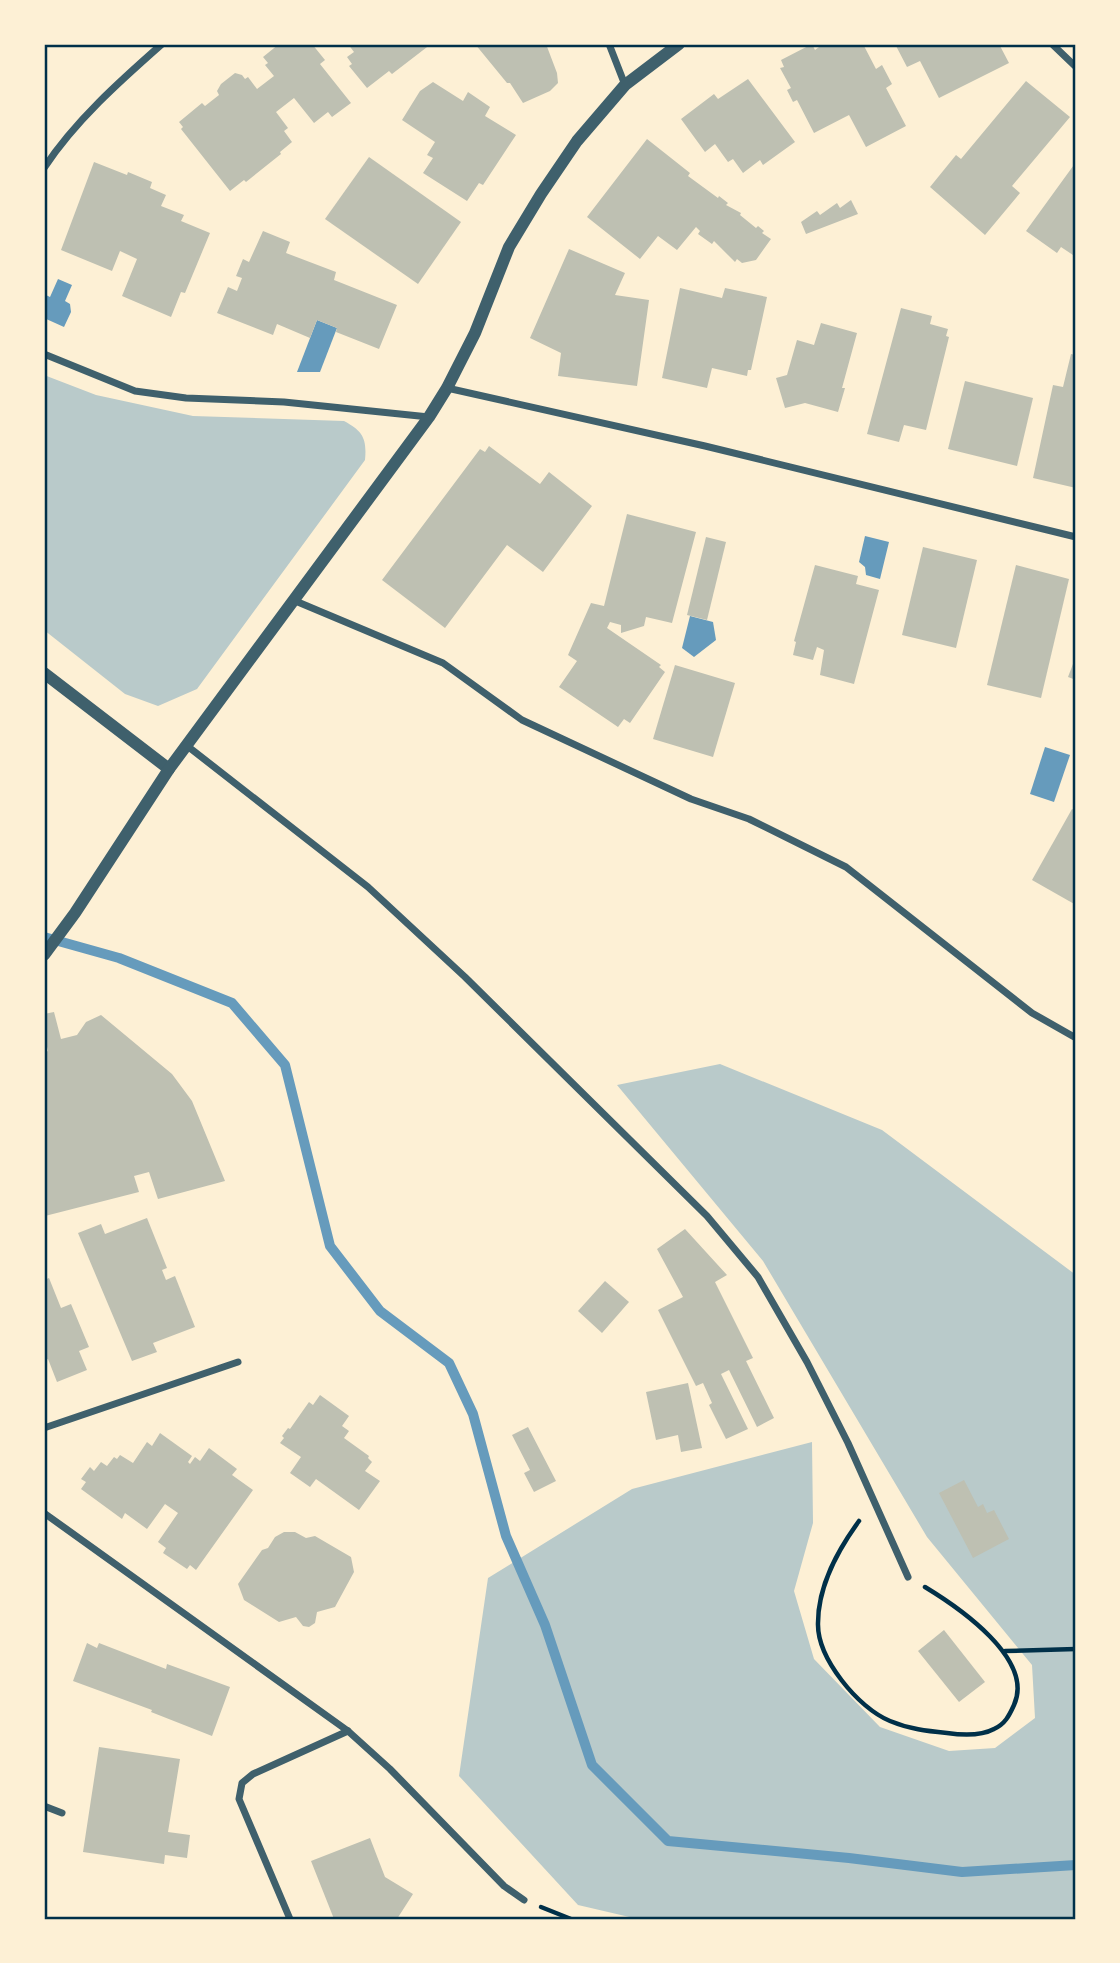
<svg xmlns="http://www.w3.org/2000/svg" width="1120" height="1963" viewBox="0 0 1120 1963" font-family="'Nunito Sans',sans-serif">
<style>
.green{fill:#b9caca}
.water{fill:#669bbc}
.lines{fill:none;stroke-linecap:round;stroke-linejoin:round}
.stream{stroke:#669bbc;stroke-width:10}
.building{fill:#bec0b2}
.path{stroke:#003049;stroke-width:4.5}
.minor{stroke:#3f606c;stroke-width:7}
.tertiary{stroke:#3f606c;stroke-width:12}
.neatline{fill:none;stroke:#003049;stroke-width:2.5}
</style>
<rect width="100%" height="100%" fill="#fdf0d5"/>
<g class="green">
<path d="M44,375L96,395L193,416L344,421C363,431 367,439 365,460L197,689L158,706L125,694L44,630Z"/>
<path d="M720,1064L882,1130L1076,1275V1919H638L578,1905L459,1776L488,1578L632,1489L812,1442L813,1523L794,1591L814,1659L880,1727L949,1751L995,1748L1035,1718L1032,1665L927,1537L763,1261L617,1085Z"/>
</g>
<g class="water">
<path d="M58,279L72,285L65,301L70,304L71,312L64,327L44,318V294L50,297Z"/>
<path d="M317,320L337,328L320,372H297Z"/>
<path d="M865,536L889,542L880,579L866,575L865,567L859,562Z"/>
<path d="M690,616L713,622L716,640L694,657L682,648Z"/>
<path d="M1045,747L1070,755L1054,802L1030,794Z"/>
</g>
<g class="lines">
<path class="stream" d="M44,937L119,958L232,1003L285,1065L330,1246L380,1311L449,1363L473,1414L506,1536L545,1625L592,1765L668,1841L849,1858L962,1872L1076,1865"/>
</g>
<g class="building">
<path d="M279,44H312L325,60L320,64L351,103L332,117L328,112L314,123L294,98L276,112L288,128L284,131L292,142L280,152L281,154L246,182L244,180L230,191L181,129L183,127L179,122L202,103L205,106L219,95L217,91L221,84L235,73L242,75L245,79L248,77L257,89L274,76L265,65L268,63L263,57Z"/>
<path d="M348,44H431L392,74L389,71L367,88L349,66L352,64L347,57L354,52Z"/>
<path d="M475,44H546L557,73L558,83L550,91L523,103L510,83H507Z"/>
<path d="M812,44L815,50L823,44H863L876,69L882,65L892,84L886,88L906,126L866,147L849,115L814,133L797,100L793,102L787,90L791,88L780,68L784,67L781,60Z"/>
<path d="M895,44H999L1009,63L939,98L920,61L907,67Z"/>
<path d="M748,79L795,142L763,165L760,160L743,173L733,159L728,162L715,144L705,152L681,119L714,94L718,99Z"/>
<path d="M1026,81L1070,117L1012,186L1020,193L985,235L930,187L956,155L961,159Z"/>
<path d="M433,82L463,101L468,92L490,107L485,116L516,135L483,185L479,183L467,201L423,173L433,158L427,155L435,142L402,120L420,91Z"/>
<path d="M647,139L690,173L688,176L718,198L719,196L728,203L726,205L741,213L740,215L756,228L758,226L764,231L762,233L771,239L756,260L742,263L737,259L735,262L714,241L712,244L698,234L700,231L696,227L677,250L658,236L640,259L587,217Z"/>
<path d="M369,157L461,222L418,284L325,219Z"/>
<path d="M94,162L127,175L128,172L152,182L150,188L166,195L161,206L184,215L181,221L210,233L185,293L181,292L171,317L122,296L137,259L120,251L112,271L61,250Z"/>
<path d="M1076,162V257L1061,247L1057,253L1026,231Z"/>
<path d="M851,200L858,214L806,234L801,222L817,211L820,215L837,203L840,208Z"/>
<path d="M263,231L290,242L286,253L336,272L334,280L397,305L379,349L336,332L337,328L317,320L310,338L277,324L273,335L217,313L228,287L237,291L242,278L236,276L243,259L249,262Z"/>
<path d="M569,249L625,273L615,295L649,300L637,386L558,376L561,353L530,338Z"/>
<path d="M680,288L722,298L725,288L767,297L751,370H748L747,376L712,368L707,388L662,378Z"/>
<path d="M901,308L932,316L930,324L948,329L946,336L949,337L926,430L904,425L899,442L867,434Z"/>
<path d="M821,323L857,333L842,388H845L838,412L805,403L785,408L776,378L787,375L797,340L814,345Z"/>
<path d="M1071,354L1076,355V488L1033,478L1053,385L1063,387Z"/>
<path d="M965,381L1033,398L1017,466L948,449Z"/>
<path d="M489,446L540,484L549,472L592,506L543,572L507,545L445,628L382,580L480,449L485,452Z"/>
<path d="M627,514L696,532L672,623L646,617L644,626L621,633V625L610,622L607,628L661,665L659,667L665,672L630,723L624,719L618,727L559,687L577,661L568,655L591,603L604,606Z"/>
<path d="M706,537L726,542L707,620L687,615Z"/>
<path d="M923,547L977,560L956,648L902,635Z"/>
<path d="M815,565L858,576L856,584L879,590L854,684L820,675L824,650L817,647L813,660L793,655L796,642L794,641Z"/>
<path d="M1016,565L1069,579L1041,698L987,685Z"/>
<path d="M1076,656V680L1068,677Z"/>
<path d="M675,665L735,683L713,757L653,739Z"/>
<path d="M1072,809L1076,811V905L1032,880Z"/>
<path d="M54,1012L61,1039L77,1035L86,1022L101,1015L172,1074L192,1101L225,1181L158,1199L149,1172L134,1176L139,1192L45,1216L44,1053L48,1051L44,1034V1014Z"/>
<path d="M147,1218L167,1268L162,1270L166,1280L175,1276L195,1327L153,1343L157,1352L132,1361L78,1233L101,1224L105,1234Z"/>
<path d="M685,1229L727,1275L715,1282L753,1358L746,1361L774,1418L757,1427L729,1370L721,1374L748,1429L726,1439L709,1405L712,1403L703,1383L696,1386L658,1310L683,1297L657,1249Z"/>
<path d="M49,1278L61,1308L71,1304L89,1347L79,1351L87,1370L57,1382L48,1359L44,1361V1280Z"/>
<path d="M605,1281L629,1302L602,1333L578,1311Z"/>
<path d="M688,1383L702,1448L681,1452L678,1435L656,1440L646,1392Z"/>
<path d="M320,1395L349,1416L342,1426L349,1431L344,1438L369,1456L368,1458L372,1462L365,1471L380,1481L359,1510L316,1479L310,1487L290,1473L301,1457L280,1443L284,1438L282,1436L288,1428L290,1429L309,1402L313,1405Z"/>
<path d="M528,1427L556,1481L534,1492L524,1473L530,1470L512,1435Z"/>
<path d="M160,1433L192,1456L188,1462L190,1464L195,1457L200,1461L209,1448L237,1469L232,1475L253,1490L196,1570L190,1565L187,1569L163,1553L166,1548L158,1542L178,1513L165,1504L147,1529L125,1513L122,1519L81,1489L86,1482L81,1479L90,1467L94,1471L101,1462L107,1466L114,1457L117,1459L120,1455L133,1463L147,1442L152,1446Z"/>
<path d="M964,1480L978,1507L983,1504L987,1513L994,1510L1009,1539L973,1558L939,1493Z"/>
<path d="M284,1532H295L306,1538L315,1536L351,1557L354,1572L335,1607L317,1612L315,1623L309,1627L303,1626L296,1617L279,1622L244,1600L238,1584L262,1550L268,1548L275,1537Z"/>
<path d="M944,1630L985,1682L959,1702L918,1651Z"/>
<path d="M87,1643L97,1648L99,1643L166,1669L167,1664L230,1687L212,1736L151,1712L152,1710L73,1681Z"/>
<path d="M99,1747L180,1759L168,1832L190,1835L187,1858L165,1855L164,1864L83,1852Z"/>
<path d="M370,1838L385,1877L413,1894L397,1919H334L311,1861Z"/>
</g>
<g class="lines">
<g class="path">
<path d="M859,1521C838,1550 818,1585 818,1623C817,1658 858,1708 890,1721C909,1729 927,1731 947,1733C961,1735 981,1736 994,1729C1005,1724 1009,1716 1014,1705C1035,1659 958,1607 925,1587"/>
<path d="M1005,1651L1076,1649"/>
<path d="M541,1907L571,1919"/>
</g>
<g class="minor">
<path d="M609,44L625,85"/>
<path d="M1052,44L1076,67"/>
<path d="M44,168C75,121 120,81 162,44"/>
<path d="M44,354L135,391L186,398L284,402L429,417"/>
<path d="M447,388L705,446L1076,537"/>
<path d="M293,600L443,663L522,720L691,799L749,819L846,867L1032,1013L1076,1038"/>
<path d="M186,745L368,887L465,977L707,1216L758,1277L807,1362L848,1443L908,1577"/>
<path d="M44,1428L238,1362"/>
<path d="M44,1513L348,1731L390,1769L504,1886L524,1900"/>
<path d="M44,1806L62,1813"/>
<path d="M290,1919L239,1799L242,1783L253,1774L348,1731"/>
</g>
<g class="tertiary">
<path d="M44,673L169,769"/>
<path d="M44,955L75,913L169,769L429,417L447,388L475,333L509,247L541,194L577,141L625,85L679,44"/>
</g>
</g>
<rect width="1120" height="1963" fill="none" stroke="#fdf0d5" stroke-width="91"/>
<rect x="46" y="46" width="1028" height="1872" class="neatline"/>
</svg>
